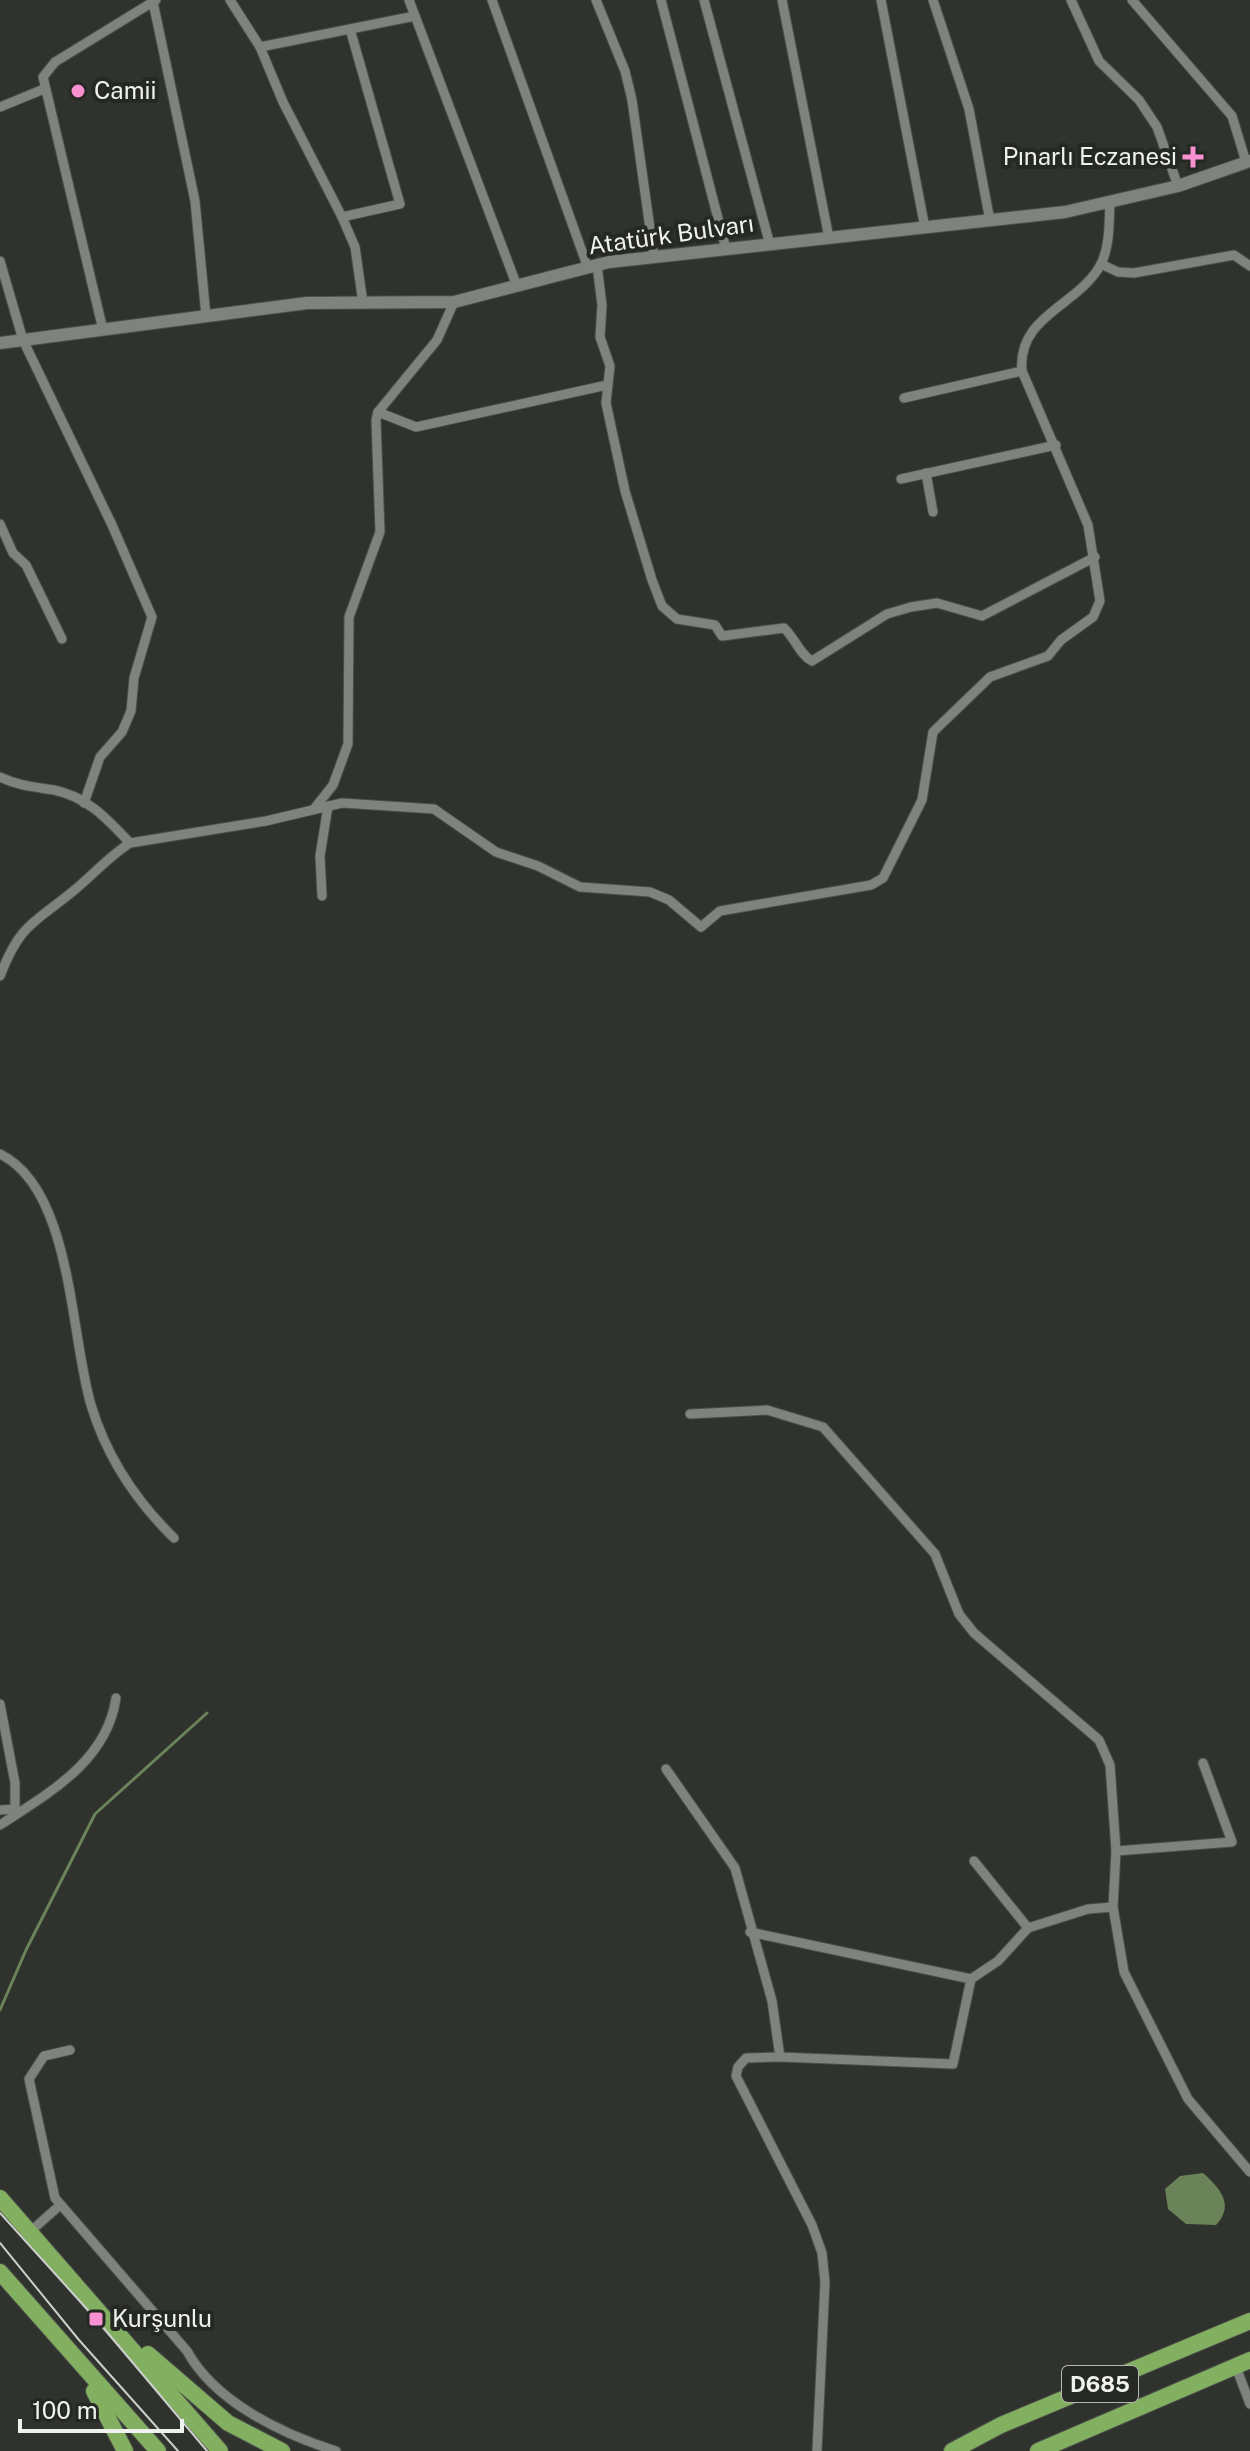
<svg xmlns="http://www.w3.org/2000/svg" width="1250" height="2451" viewBox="0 0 1250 2451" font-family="'Public Sans',sans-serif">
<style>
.water{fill:#6a8359}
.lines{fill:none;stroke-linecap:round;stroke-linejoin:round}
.stream{stroke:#6a8359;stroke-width:3}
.street-casing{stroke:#4b4e49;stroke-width:11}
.secondary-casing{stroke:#4b4e49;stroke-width:14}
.highway-casing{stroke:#4b4e49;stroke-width:18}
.street{stroke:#7f837d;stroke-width:9}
.secondary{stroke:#7f837d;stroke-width:12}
.highway{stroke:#82af60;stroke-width:16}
.tram{stroke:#cccfcb;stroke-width:2}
.poi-dot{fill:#f690d0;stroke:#252823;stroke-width:3}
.labels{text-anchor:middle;stroke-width:8;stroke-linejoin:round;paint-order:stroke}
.shield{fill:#252823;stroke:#b3b5b2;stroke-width:2}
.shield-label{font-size:22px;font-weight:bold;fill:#f0f2ef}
.poi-label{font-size:24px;fill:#f0f2ef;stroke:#252823;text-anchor:start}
.street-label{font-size:24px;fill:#f0f2ef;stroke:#252823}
</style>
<rect width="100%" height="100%" fill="#2f322d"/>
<path class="water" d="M1203,2173C1220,2188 1235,2205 1216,2225L1186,2224L1168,2209L1165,2189L1180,2176Z"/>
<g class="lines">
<path class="stream" d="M0,2010L26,1950L95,1814L207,1713"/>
<g class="street-casing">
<g id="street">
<path d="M230,0L260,47L283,102L342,217L355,247L363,303"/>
<path d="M409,0L517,286"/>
<path d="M492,0L588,268"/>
<path d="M596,0L625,71L632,100L654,257"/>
<path d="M661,0L726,249"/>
<path d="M704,0L770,245"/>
<path d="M782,0L829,238"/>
<path d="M881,0L925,228"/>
<path d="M933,0L969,109L990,221"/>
<path d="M1071,0L1099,61L1139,100L1157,127L1178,186"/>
<path d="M1132,0L1232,116L1246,162"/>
<path d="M153,2L195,201L206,316"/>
<path d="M260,47L415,16"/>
<path d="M0,107L44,89"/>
<path d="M342,217L400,204L350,29"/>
<path d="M0,261L23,340L112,525L152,617L134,678L131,711L122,732L100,757L84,803"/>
<path d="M1101,264L1118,272L1134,273L1234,255L1250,266"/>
<path d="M597,265L602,305L600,337L610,366L606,403L625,491L652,580L662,606L677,619L715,625L722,636L784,628C795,638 800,655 812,661L887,614L911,607L937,603L982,616L1095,557"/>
<path d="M103,330L43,77L55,62L156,0"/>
<path d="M904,398L1022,371"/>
<path d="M378,412L416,427L607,385"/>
<path d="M926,473L933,512"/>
<path d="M901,479L1056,445"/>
<path d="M0,524L13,553L26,565L62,639"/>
<path d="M0,777C19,786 34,787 54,790C88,797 108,820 130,843"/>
<path d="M314,809L333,785L348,744L349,617L380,532L376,420L378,412L437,340L454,302"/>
<path d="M322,896L320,856L328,806"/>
<path d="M0,976C20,924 33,924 72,892C92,876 108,857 130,843L266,821L342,803L434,809L496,852L538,866L580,887L650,892L669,900L701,927L720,911L871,885L883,878L922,800L933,732L990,677L1048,656L1061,640L1093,617L1100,601L1088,525L1022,371C1017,315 1079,306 1101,264C1110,246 1109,222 1110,202"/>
<path d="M0,1154C72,1189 70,1334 91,1405C107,1458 135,1500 174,1538"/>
<path d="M690,1414L767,1410L823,1427L935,1554L959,1614L974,1633L1099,1740L1110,1765L1116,1851L1113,1907L1124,1972L1188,2099L1250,2172"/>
<path d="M0,1704L15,1783V1815"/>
<path d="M666,1769L735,1868L772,2001L780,2057L953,2064L971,1979"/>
<path d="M0,1810L16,1809"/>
<path d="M0,1825C49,1793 107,1761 116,1698"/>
<path d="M1116,1851L1232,1842L1203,1763"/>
<path d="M974,1861L1028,1928"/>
<path d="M750,1932L971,1979L998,1961L1028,1928L1088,1909L1113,1907"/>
<path d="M70,2050L44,2056L29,2079L55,2198L187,2351C215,2402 282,2434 336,2451"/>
<path d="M780,2057L746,2058L738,2067L736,2076L812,2225L822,2253L825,2282L817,2451"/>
<path d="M31,2231L59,2206"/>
<path d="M1236,2367L1250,2404"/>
</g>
</g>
<g class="secondary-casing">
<path id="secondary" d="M0,343L307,303L454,302L609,262L1065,212L1178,186L1250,161"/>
</g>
<g class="highway-casing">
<g id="highway">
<path d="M0,2198L220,2451"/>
<path d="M0,2272L158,2451"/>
<path d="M148,2354L228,2423L282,2451"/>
<path d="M94,2391L125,2451"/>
<path d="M952,2451L1001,2425L1250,2321"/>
<path d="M1038,2451L1250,2360"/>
</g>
</g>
<use href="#street" class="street"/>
<use href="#secondary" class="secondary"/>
<use href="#highway" class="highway"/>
<g class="tram">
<path d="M0,2213L96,2319L207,2451"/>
<path d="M0,2243L79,2340L178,2451"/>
</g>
</g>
<g class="poi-dot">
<circle cx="78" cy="91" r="8"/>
<path d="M1189 145h8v8h8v8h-8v8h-8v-8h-8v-8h8z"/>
<rect x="88" y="2311" width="16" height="16" rx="4"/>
</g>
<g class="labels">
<rect class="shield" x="1062" y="2366" width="76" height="36" rx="6"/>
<g class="shield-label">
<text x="1100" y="2392">D685</text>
</g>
<g class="poi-label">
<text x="94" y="99">Camii</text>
<text x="1177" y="165" text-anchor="end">Pınarlı Eczanesi</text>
<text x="112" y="2327">Kurşunlu</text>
</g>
<g class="street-label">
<text transform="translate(671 235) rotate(-8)" y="8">Atatürk Bulvarı</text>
</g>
</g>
<path d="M20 2419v12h162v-12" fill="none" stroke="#f0f2ef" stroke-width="4"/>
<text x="32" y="2419" font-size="24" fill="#f0f2ef" stroke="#252823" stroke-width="6" paint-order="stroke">100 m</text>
</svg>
